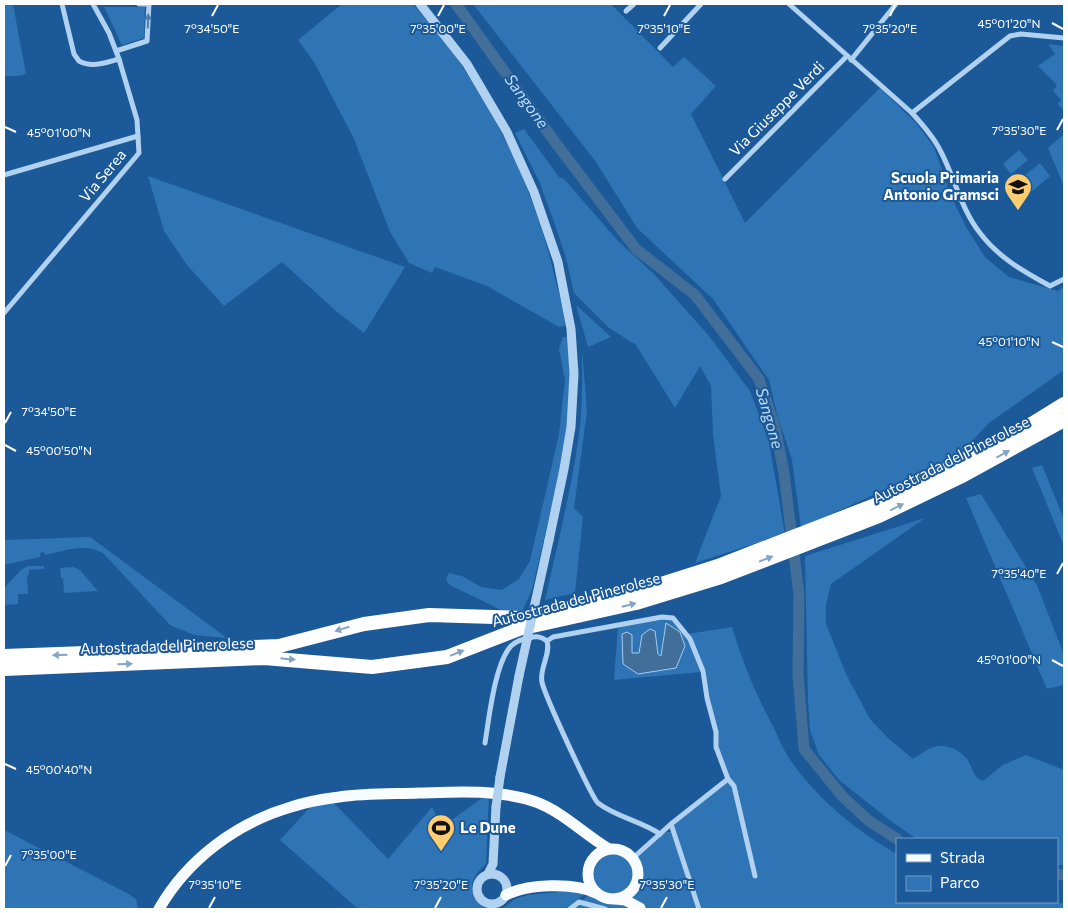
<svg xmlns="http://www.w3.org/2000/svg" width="1068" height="913" viewBox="0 0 1068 913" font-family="Commissioner,sans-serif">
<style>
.green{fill:#2f74b5;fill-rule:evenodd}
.water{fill:#426e9a;stroke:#a3cdf2}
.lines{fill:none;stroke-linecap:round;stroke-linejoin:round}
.river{stroke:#426e9a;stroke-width:11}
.minor{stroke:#b0d1f0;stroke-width:5}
.tertiary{stroke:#b0d1f0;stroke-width:9}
.primary{stroke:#f9fcff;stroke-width:11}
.motorway{stroke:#fff;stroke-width:14}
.tertiary-bridge{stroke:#b0d1f0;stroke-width:9}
.oneway{fill:#487db2}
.oneway2{fill:#82a4c6}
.ticks{fill:none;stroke:#fff;stroke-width:2}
.labels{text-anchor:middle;stroke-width:4;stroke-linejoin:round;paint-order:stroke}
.street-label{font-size:15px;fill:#fff;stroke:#1b5998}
.poi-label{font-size:15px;font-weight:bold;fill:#fff;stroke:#1b5998;text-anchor:end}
.water-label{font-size:16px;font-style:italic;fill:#bddbf7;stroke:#1b5998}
.ticks-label{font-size:12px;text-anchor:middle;fill:#fff;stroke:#1b5998;stroke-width:4;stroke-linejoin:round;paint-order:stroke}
</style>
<rect width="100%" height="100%" fill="#1b5998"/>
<g class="green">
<path d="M4,4H13L26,74L18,76H4Z"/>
<path d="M342,4H413C424,16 435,29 445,42C495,110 535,191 554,274C558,291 564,309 565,326L559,327L487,286L435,267L432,273L409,263L390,232L354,139L314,62L298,40Z"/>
<path d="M473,4H611L673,67L684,57L716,86L691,114L745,223L880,88L916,123L934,147L951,196L966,227L985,257L1009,277L1058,291L1064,286V370L989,423L973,440L972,450L801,528L792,460L777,414L769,380L713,299L637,228L596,162Z"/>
<path d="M104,7H145L144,38L122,45Z"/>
<path d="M1048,44L1064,46V111L1058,104L1061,100L1053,91L1057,85L1038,66L1055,54Z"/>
<path d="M524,129L559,177L564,179L618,241L654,274L709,336L750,391L769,442L785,534L695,563L721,496L713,434L711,386L700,366L675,408L636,345L609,328L574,293L566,258L553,219L539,181L515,133Z"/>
<path d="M1064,134V186L1048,148Z"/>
<path d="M1019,150L1028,160L1011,174L1003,164Z"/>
<path d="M1040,163L1050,176L1029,194L1018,181Z"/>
<path d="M148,176L405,267L364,333L336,311L282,262L224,306L187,265L164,231Z"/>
<path d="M576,305L611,337L588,347Z"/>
<path d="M563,337H568L571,379L568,425L562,462L532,590L522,612L501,610L450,585L446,580L449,573L462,576L481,587L502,590L519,579L530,561L559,434L565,380L559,349Z"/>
<path d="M582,349L587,411L574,508L583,517L575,593L545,600C557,547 570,495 578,441C583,411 582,380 582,349Z"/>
<path d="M1042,465L1064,519V546L1032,468Z"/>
<path d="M981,494L1037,585L1064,655V685L1047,689L966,498Z"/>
<path d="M925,518L831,584L826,605V624L846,674L870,719L889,739L913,759C927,750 934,742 952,748C957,750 964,755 967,759C973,767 972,777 983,781L1003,765L1026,755L1064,770V865H1057V839H917L892,822L839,780L819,755L810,730L808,701L805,556Z"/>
<path d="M90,537L227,638L194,635L170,625L104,554C85,542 65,551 45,555L44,552L40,553V557L4,565V540Z"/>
<path d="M27,566H44V569L29,570V575L27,576L28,594H18V604L4,605V588L21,570Z"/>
<path d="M73,567L80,570L98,591L64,593L63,578H61L60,568Z"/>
<path d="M662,619C665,619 668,618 670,619C684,624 697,659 701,672L614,680L618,628ZM655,632L658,654L662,656L663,635L676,668L623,663L632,635V654L639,653L642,635Z"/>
<path d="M732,627C743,663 756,695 774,728C780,741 785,754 794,765C820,801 858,832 897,854V902H1055L1064,904V909H702L673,825L727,783H730L719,754L704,671L687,634Z"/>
<path d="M489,793L486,864L477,873L472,883L473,896L485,909H358L280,840L312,805L334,803L388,859L432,807L442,827Z"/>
<path d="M4,830L127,893L136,899L138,909H4Z"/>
<path d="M667,832H671L698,909H572L598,887C584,864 608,843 629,860L660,834Z"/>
<path d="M580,890L587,892L566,909H502L515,899L528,895Z"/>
</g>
<path class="water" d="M666,623L680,632L685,646L676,668L638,674L623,664L622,634L627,632L632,635V653H639L642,635L650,629L655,631L658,654L661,656Z"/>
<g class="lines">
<g class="river">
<path d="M456,4L555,142L636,249L695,295L759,379L775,427L784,473L799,595L798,674L804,749L843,797L869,821L897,839"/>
<path d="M1057,874L1064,875"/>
</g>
<g class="minor">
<path d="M62,4L74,54L79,61C92,68 105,63 119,59"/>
<path d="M139,4H149"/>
<path d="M789,4L912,113C922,124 933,136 940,150C954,176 961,209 980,233C999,258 1023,271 1050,286L1064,279"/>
<path d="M626,11L634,4"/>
<path d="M660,48L701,4"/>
<path d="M116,51L147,41L149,4"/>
<path d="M851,60L896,4"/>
<path d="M912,113L1010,36L1021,34L1064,38"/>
<path d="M4,175L138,136"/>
<path d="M725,179L847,56"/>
<path d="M4,313L139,153L137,120L119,59L109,33L93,4"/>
<path d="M547,641L553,637L662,617L673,618L690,639L703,671L707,698L716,732V747L728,779"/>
<path d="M485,743C489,718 495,663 511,646C515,642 523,639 529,638C536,636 541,636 547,641C551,654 539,669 542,682C544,694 592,798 598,803C616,817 641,821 660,834"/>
<path d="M671,824L699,909"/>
<path d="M633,858L671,824L728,779L734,786L755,876"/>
<path d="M570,909L579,902L605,909"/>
</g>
<g class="tertiary">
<path d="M420,4L467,64L507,132L534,192L558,262L571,329L574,374L571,427L564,469L549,540"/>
<path d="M500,777L519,676"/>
<circle cx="492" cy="889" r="15"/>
<path d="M488,874L493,864L496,807"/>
</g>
<g class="primary">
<circle cx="613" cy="874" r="25"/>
<path d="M506,895C527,884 574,882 596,893"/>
<path d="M616,899L625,900L640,908"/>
<path d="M159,909C187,860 236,823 291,807C306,802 323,799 339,797C365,793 393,794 419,793C457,792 499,789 536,802C563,812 584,834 609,849"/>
</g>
<g class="motorway">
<path d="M4,656L279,646L364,624L429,615L523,618L575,607L633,593L718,566L875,505L940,473L1030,425L1064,404"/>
<path d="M4,669L264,658L372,667L447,657L519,629L636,603L721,577L879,516L960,477L1064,420"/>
</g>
<g class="tertiary-bridge">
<path d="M519,676L549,540"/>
<path d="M496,807L500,777"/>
</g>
</g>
<defs><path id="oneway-solid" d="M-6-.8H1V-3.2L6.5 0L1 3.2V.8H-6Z" transform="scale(1.25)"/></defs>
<use class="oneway" href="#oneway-solid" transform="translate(148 21) rotate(-88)"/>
<g class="oneway2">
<use href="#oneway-solid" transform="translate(1003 454) rotate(-29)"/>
<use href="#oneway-solid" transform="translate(897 507) rotate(-26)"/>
<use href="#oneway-solid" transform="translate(766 559) rotate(-21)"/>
<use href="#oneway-solid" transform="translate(629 605) rotate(-14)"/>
<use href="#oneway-solid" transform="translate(342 629) rotate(163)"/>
<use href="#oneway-solid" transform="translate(457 653) rotate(-22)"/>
<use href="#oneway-solid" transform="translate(60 655) rotate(178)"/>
<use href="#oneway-solid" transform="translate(288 659) rotate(6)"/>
<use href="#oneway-solid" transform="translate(125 664) rotate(-2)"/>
</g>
<path class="ticks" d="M212,16L218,5M438,16L444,5M664,16L670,5M890,16L895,5M1052,23L1063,29M5,127L16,132M1057,130L1063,119M1052,342L1063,347M5,423L11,412M5,445L16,451M1057,574L1063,563M1052,660L1063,666M5,764L16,769M5,866L11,855M209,908L215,897M435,908L441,897M661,908L667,897"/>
<defs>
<g id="school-pin" transform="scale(1.4375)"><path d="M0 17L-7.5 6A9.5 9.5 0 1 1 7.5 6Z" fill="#ffcd6f" stroke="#1b5998"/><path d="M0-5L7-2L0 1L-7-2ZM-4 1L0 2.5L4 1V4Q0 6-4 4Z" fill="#111"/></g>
<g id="stadium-pin" transform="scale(1.4375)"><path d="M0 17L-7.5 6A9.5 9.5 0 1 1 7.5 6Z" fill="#ffcd6f" stroke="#1b5998"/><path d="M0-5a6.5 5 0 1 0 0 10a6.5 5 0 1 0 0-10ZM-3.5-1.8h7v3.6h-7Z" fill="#111"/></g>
</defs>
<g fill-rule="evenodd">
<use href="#school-pin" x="1018" y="187"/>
<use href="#stadium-pin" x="441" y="828"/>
</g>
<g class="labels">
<g class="street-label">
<text transform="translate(777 109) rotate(-45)" y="5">Via Giuseppe Verdi</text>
<text transform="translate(103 176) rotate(-50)" y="5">Via Serea</text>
<text transform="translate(951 460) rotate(-27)" y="5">Autostrada del Pinerolese</text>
<text transform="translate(576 600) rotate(-15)" y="5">Autostrada del Pinerolese</text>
<text transform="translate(167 646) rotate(-2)" y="5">Autostrada del Pinerolese</text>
</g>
<g class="poi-label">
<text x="999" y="183">Scuola Primaria<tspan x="999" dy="17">Antonio Gramsci</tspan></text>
<text x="460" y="833" text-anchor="start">Le Dune</text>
</g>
<g class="water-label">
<text transform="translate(527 101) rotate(54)" y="6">Sangone</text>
<text transform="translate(770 418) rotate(74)" y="6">Sangone</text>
</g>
</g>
<g class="ticks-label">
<text x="1009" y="28">45°01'20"N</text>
<text x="212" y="33">7°34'50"E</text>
<text x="438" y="33">7°35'00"E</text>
<text x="664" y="33">7°35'10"E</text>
<text x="890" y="33">7°35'20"E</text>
<text x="1019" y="135">7°35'30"E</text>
<text x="59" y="137">45°01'00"N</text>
<text x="1009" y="346">45°01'10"N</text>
<text x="49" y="416">7°34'50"E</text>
<text x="59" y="455">45°00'50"N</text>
<text x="1019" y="578">7°35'40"E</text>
<text x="1009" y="664">45°01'00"N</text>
<text x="59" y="774">45°00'40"N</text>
<text x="49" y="859">7°35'00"E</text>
<text x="215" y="889">7°35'10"E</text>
<text x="441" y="889">7°35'20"E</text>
<text x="667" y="889">7°35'30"E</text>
</g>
<rect width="1068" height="913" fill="none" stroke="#ffffff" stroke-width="10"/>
<rect x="896" y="838" width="162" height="65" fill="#1b5998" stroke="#769bc1"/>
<rect x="906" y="854" width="25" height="8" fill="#f9fcff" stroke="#769bc1"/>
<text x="940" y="863" font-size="15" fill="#ffffff">Strada</text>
<rect x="906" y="876" width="25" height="15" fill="#2f74b5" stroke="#769bc1"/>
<text x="940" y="888" font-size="15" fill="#ffffff">Parco</text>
</svg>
